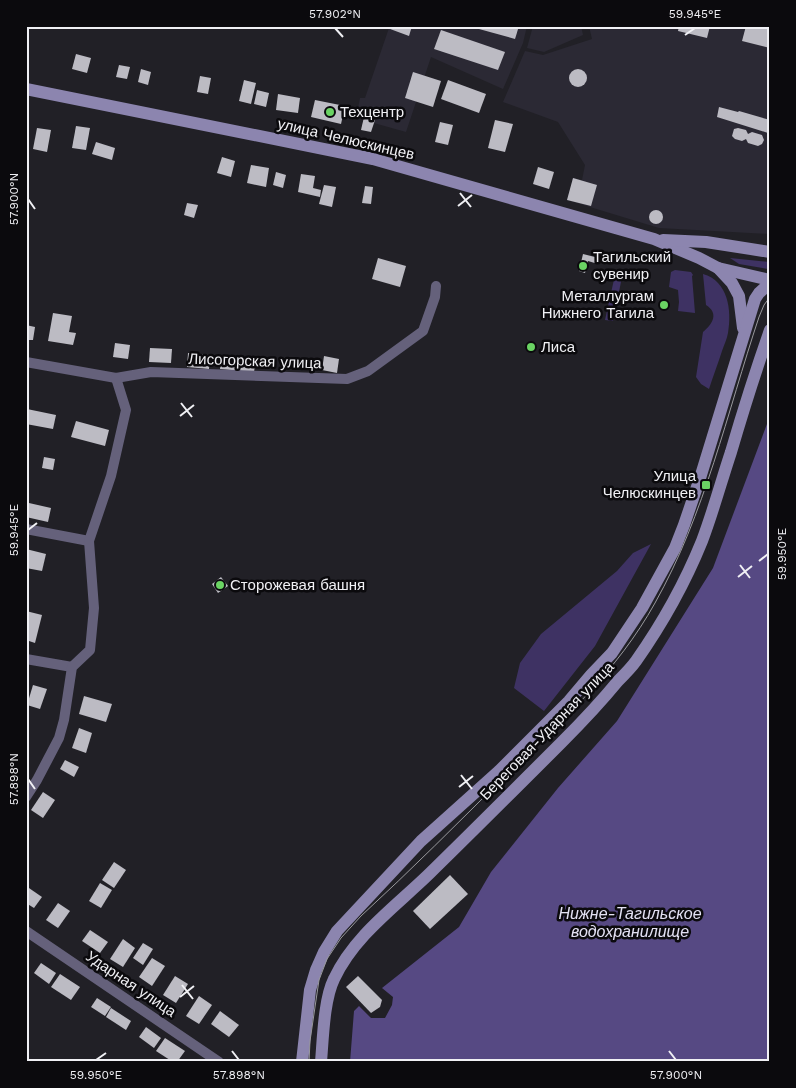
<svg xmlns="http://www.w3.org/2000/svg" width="796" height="1088" viewBox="0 0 796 1088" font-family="'Work Sans',sans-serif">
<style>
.built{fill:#2b2934}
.green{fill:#3e3263}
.water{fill:#564983}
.building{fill:#bcbbc3}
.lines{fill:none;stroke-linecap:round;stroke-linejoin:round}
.street{stroke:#65617b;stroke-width:10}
.secondary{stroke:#8c85af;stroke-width:12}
.tram{stroke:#99999d;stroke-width:1}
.ticks{fill:none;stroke:#f0f0f4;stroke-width:2}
.poi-dot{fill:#6ad363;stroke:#0b0a0d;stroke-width:2}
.labels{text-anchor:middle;stroke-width:5;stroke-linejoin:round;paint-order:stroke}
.poi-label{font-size:15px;fill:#f0f0f4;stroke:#0b0a0d;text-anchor:start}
.street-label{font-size:15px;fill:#f0f0f4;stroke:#0b0a0d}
.water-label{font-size:16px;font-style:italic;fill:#e3e1f3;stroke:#0b0a0d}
.neatline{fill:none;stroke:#f0f0f4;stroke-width:2}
.ticks-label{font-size:12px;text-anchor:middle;fill:#f0f0f4}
</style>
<rect width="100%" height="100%" fill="#212026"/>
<g class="built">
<path d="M385,26H527L523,43L503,89L431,57L406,132L356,118L360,98H365L389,28Z"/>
<path d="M533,26H581L583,35L544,52L527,48Z"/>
<path d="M589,26H770V234L659,228L567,200L573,178L582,180L585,165L558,122L503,102L525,51L543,55L592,39Z"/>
</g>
<g class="green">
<path d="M730,258L770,262V267L768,269L739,264Z"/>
<path d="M675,270L691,272L693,275L692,276L695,313L678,311L679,302L678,290L669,287L671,272Z"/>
<path d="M703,274C728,281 732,310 728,333C727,339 724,345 722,351C718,364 713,376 709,389L701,384L696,377L703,332C713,324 719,313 706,305Z"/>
<path d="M615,275L622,277L613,321L605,320Z"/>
<path d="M651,544L595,646L544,711L514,688L520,663L541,634L617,571L633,553Z"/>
</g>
<path class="water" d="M770,416V1062H350L354,1011L359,1006L371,1018H385L392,1005L393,997L382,988L459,927L491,872L558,788L617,721L713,568Z"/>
<g class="building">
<path d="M382,26H412L409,36Z"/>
<path d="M479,26H519L515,39L479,29Z"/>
<path d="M679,26H710L707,38L678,31Z"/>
<path d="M746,26H770V48L742,41Z"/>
<path d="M441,30L505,52L498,70L434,49Z"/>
<path d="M76,54L91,58L87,73L72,69Z"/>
<path d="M119,65L130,67L127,79L116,77Z"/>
<circle cx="578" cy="78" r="9"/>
<path d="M141,69L151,72L148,85L138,82Z"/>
<path d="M413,72L441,81L433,107L405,98Z"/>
<path d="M200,76L211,78L208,94L197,92Z"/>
<path d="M244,80L256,83L251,104L239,101Z"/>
<path d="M448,80L486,94L479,113L441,99Z"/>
<path d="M257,90L269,93L266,107L254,104Z"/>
<path d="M278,94L300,98L298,113L276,110Z"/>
<path d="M315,100L345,106L341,124L311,117Z"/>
<path d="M719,107L738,112L739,111L770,120V125L768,133L717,117Z"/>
<path d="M364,117L375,120L371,132L361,130Z"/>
<path d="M495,120L513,124L505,152L488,148Z"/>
<path d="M440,122L453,125L448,145L435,142Z"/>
<path d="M76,126L90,128L86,150L72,148Z"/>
<path d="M37,128L51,130L47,152L33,149Z"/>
<path d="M738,128L746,130L748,134L752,132L762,135L764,140L762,144L758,146L748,143L746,139L742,141L735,139L732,136L734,129Z"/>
<path d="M96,142L115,148L112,160L92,154Z"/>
<path d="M222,157L235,161L231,177L217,173Z"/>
<path d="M251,165L269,168L266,187L247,183Z"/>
<path d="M538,167L554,172L549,189L533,184Z"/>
<path d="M276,172L286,175L283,188L273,185Z"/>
<path d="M301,174L315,176L313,188L321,190L320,197L298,192Z"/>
<path d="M573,178L597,185L591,206L567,200Z"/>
<path d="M324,185L336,187L332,207L319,204Z"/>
<path d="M365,186L373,187L371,204L362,203Z"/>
<path d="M187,203L198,205L194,218L184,215Z"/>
<circle cx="656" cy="217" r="7"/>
<path d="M583,254L599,258L598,264L588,261L585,273L579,271Z"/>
<path d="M378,258L406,266L400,287L372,279Z"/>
<path d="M53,313L72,316L69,332L76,333L73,345L48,341Z"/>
<path d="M26,325L35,327L33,340H26Z"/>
<path d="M115,343L130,345L128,359L113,357Z"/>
<path d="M150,348L172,349L171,363L149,362Z"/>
<path d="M188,353L210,355L209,369L187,367Z"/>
<path d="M222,355L256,358L254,372L220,369Z"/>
<path d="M324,356L339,359L337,373L322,370Z"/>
<path d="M27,409L56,415L53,429L26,424Z"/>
<path d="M76,421L109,430L105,446L71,437Z"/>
<path d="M44,457L55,459L53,470L42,468Z"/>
<path d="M29,503L51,508L48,522L26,517Z"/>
<path d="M26,549L46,554L42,571L26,568Z"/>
<path d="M221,577L228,586L218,593L212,584Z"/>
<path d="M26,611L42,615L35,643L26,640Z"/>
<path d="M33,685L47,689L40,709L27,705Z"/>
<path d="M84,696L112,704L106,722L79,714Z"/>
<path d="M79,728L92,733L86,753L72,748Z"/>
<path d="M65,760L79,767L74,777L60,769Z"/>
<path d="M43,792L55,800L43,818L31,810Z"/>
<path d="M114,862L126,870L114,888L102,880Z"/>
<path d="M450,875L468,894L430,929L413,911Z"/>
<path d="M100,883L112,890L101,908L89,901Z"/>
<path d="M26,886L42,897L34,908L26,903Z"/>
<path d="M58,903L70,911L58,928L46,920Z"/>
<path d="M90,930L108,942L100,953L82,941Z"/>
<path d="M123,939L135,948L123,967L110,959Z"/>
<path d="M143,943L153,949L143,965L133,958Z"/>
<path d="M152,958L165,966L152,986L139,977Z"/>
<path d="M41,963L56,973L49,984L34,973Z"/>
<path d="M60,974L80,987L71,1000L51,987Z"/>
<path d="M175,976L188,984L176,1003L163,995Z"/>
<path d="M358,976L382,1000L380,1007L371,1013L346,987Z"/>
<path d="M199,996L212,1005L199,1024L186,1016Z"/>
<path d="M97,998L111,1007L105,1016L91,1007Z"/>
<path d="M111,1008L131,1021L126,1030L106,1017Z"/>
<path d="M220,1011L239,1025L229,1037L211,1024Z"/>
<path d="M146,1027L161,1038L154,1048L139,1037Z"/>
<path d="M165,1038L185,1051L177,1062H173L156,1051Z"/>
</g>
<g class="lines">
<g class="street">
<path d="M26,362L116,378L151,372L347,379L368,371L423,331L435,297L436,286"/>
<path d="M26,529L89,541"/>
<path d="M26,659L72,667"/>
<path d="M26,797L37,780L59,738L64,720L72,667L90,650L94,608L89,541L111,476L126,410L116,378"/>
<path d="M26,931L219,1062"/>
</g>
<g class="secondary">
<path d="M26,89L373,159L654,239L699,258L718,268L770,280"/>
<path d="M663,240L706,242L770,252"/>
<path d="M718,268L732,283L739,296L743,328"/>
<path d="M302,1062L310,990L316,970L324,952L337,931L421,841L499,771L569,701L591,675L612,653L642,608L675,548L684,525L701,475L755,299L759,293L770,283"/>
<path d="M321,1062C323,1038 324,999 334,979C354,936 395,907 429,874C473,831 517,787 561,743C581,723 600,703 618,681C624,675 631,668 636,661C662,624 685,583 702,541C713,512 721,482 731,452C743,411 756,370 770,330"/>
</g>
<path class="tram" d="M309,1062L310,1041L319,980L327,959L341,938L361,916C411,870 459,822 507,774C561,722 618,670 655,603C705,514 727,413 759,317L764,305L770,297"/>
</g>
<path class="ticks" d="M335,28L343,37M685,35L695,28M460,193L471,207M28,199L35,209M458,206L472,195M181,403L192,417M180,416L194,405M28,530L37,523M759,561L768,554M740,565L750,578M738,577L752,566M461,775L472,789M28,779L35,789M459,787L473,776M182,985L193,999M180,997L194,986M232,1051L239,1060M669,1051L676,1060M96,1060L106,1053"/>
<g class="poi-dot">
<circle cx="330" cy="112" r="5"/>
<circle cx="583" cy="266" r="5"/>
<circle cx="664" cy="305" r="5"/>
<circle cx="531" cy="347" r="5"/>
<rect x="701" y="480" width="10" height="10" rx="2.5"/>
<circle cx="220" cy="585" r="5"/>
</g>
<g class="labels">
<g class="poi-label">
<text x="340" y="117">Техцентр</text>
<text x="593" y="262">Тагильский<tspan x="593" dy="17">сувенир</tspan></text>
<text x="654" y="301" text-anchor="end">Металлургам<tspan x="654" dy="17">Нижнего Тагила</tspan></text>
<text x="541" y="352">Лиса</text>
<text x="696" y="481" text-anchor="end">Улица<tspan x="696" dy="17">Челюскинцев</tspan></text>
<text x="230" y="590">Сторожевая башня</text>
</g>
<g class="street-label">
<text transform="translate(346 139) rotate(13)" y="5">улица Челюскинцев</text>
<text transform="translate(255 361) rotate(2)" y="5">Лисогорская улица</text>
<text transform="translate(547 731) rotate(-46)" y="5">Береговая-Ударная улица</text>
<text transform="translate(131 984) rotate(34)" y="5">Ударная улица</text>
</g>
<g class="water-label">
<text x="630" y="919">Нижне-Тагильское<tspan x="630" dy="18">водохранилище</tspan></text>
</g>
</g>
<rect width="796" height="1088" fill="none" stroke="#0b0a0d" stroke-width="55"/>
<rect x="28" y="28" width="740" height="1032" class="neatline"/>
<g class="ticks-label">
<text x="335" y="18">57.902°N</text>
<text x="695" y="18">59.945°E</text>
<text transform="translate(14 199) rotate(-90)" y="4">57.900°N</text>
<text transform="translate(14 530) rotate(-90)" y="4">59.945°E</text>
<text transform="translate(782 554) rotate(-90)" y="4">59.950°E</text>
<text transform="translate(14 779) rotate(-90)" y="4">57.898°N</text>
<text x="96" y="1079">59.950°E</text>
<text x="239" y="1079">57.898°N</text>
<text x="676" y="1079">57.900°N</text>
</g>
</svg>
